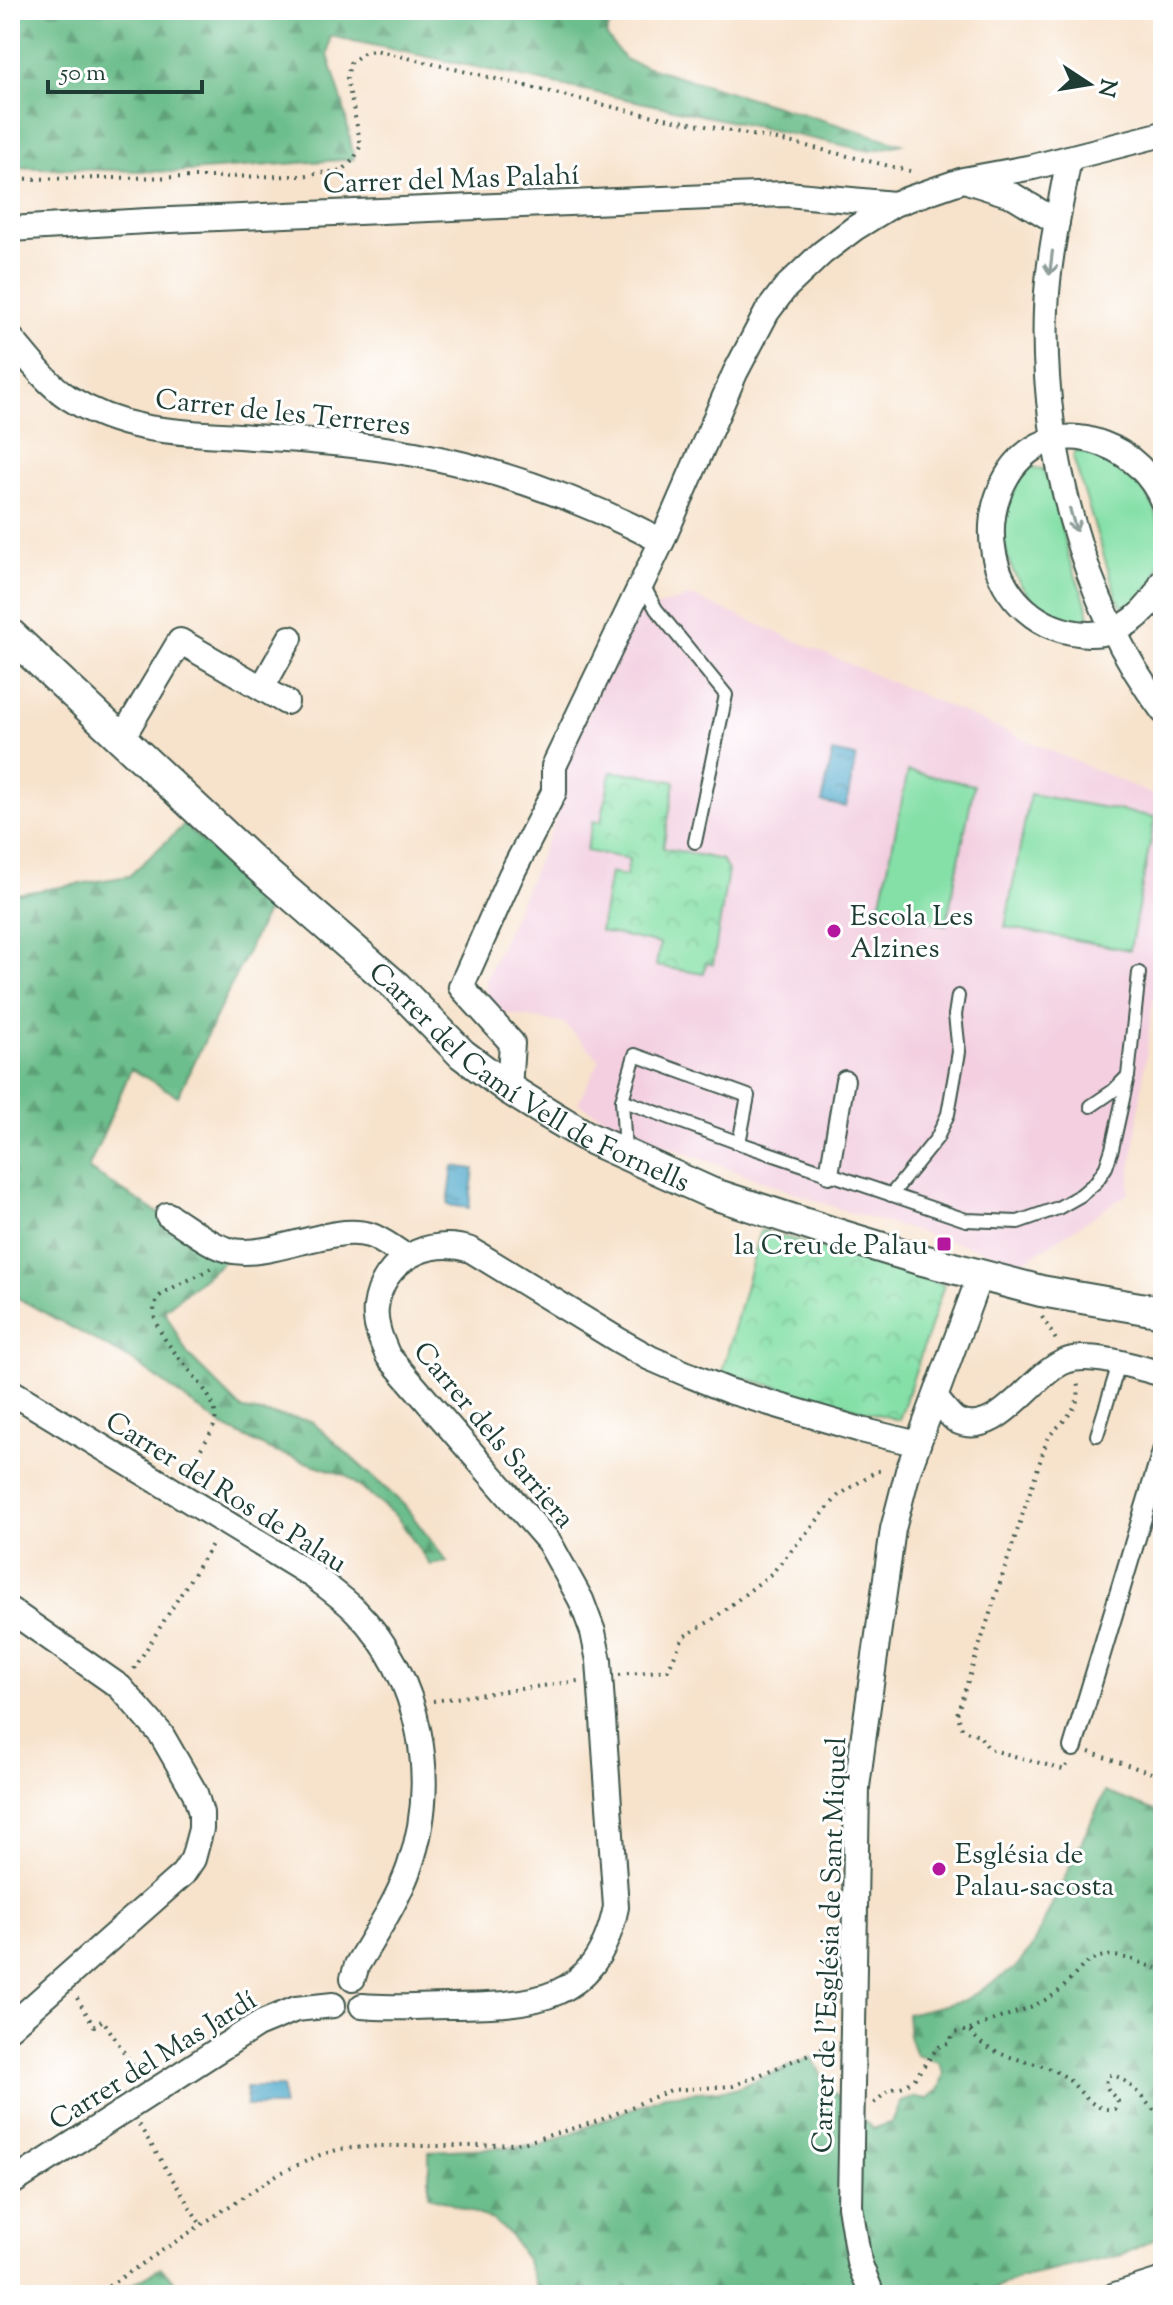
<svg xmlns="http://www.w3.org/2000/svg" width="1173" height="2305" viewBox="0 0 1173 2305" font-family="'Sorts Mill Goudy',serif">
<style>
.built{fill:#f3cfe0}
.grass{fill:#85e0a7;stroke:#528e6e;stroke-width:2}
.forest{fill:url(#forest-firs);stroke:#467e60;stroke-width:2}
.park{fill:url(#park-crowns);stroke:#528e6e;stroke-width:2}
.water{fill:url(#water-ripples);stroke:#36727f;stroke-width:2}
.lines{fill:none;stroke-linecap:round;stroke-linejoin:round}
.service-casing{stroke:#3f564b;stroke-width:16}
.pedestrian-casing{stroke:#3f564b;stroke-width:22}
.minor-casing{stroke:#3f564b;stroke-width:28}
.tertiary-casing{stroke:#3f564b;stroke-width:34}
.path{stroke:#3f564b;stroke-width:4;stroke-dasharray:2 6;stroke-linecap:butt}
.service{stroke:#fff;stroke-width:12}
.pedestrian{stroke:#fff;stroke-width:18}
.minor{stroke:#fff;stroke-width:24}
.tertiary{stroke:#fff;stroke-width:30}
.oneway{stroke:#8f9e9a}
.poi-dot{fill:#b5179e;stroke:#fff;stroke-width:3}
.labels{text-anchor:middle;stroke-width:6;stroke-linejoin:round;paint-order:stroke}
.street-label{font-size:28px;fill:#1f3d34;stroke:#fff}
.poi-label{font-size:28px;fill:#1f3d34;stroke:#fff;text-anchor:start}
</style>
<defs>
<pattern id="forest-firs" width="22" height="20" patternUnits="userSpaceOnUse" patternTransform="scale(2)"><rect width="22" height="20" fill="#6cbe8c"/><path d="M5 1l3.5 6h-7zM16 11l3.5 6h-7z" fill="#589c73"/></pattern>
<pattern id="park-crowns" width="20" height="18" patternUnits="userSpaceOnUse" patternTransform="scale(2)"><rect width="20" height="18" fill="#85e0a7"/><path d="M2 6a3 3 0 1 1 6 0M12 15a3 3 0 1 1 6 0" fill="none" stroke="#72c190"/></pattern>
<pattern id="water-ripples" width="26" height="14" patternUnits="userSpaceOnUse" patternTransform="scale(2)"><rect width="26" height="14" fill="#4ca7ca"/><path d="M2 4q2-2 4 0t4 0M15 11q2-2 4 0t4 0" fill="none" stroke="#3f89a5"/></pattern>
</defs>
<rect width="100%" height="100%" fill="#fff"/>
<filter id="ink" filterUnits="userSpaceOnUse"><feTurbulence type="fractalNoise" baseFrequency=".0125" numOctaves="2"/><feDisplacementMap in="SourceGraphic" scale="16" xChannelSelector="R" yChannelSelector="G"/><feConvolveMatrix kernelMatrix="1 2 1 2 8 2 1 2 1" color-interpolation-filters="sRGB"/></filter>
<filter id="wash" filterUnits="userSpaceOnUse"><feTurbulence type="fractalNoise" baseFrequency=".006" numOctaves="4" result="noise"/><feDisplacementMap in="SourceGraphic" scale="32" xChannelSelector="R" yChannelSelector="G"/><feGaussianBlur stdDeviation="1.8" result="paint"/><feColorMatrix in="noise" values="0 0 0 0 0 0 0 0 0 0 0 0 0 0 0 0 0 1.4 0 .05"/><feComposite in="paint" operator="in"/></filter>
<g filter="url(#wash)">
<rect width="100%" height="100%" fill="#f7e2cb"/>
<path class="built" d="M692,596L1163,799V925L1128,1194L1023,1262L848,1212L636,1135L578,1103L600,1060L563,1023L499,1012L487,1001L485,987L487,976L557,817L567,764L630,614Z"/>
<g class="grass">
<path d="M1076,450L1113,459L1137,480L1155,509L1161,533L1160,562L1154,582L1131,610L1121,605L1117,598L1073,457Z"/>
<path d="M1030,467L1042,469C1051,477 1065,545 1070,561C1073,572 1092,611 1088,618C1082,629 1069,623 1061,619C1054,615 1046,612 1040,608C1033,603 1029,595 1024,589C997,554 995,499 1030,467Z"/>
<path d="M908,771L974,785L946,925L879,911Z"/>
<path d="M1030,794L1155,817L1130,950L1005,927Z"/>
</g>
<g class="forest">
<path d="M10,10H616L606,35L625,60L902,144L870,151L330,36L328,55L343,104L354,159L175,172L10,167Z"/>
<path d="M184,825L271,902L178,1096L131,1069L88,1169L229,1257L164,1310L188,1355L243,1410L311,1421L404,1505L447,1562L430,1565L397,1517L345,1475L270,1450L219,1424L135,1362L10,1294V895L129,876Z"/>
<path d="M1105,1792L1163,1814V2235L1122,2255L1019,2278L980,2295H535V2283L526,2259L510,2235L493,2220L429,2195V2151L540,2146L665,2095L735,2089L812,2057L827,2086L873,2129L892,2122L901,2102L914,2097L927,2099L939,2089L944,2073L939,2062L916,2055L909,2036L907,2014L965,2000L1015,1968L1031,1949Z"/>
<path d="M161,2268L176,2282L162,2295H113Z"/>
</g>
<g class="park">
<path d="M611,772L641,774L675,782L663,848L722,860L728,871L713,964L706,963L704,974L656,966L660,944L600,931L610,873L626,876L629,859L586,851L593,821L601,822Z"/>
<path d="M761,1230L944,1285L899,1420L722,1372Z"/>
</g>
<g class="water">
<path d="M833,752L856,757L846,807L822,802Z"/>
<path d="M453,1166L474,1169L469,1208L448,1205Z"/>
<rect x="246" y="2087" width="37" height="19"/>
</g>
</g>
<g filter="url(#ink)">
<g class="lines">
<g class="service-casing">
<g id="service">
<path d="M643,585L656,609L726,695L695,842"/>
<path d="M622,1100L739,1143L966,1220L1018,1222L1058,1208L1081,1195L1096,1182L1106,1167L1112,1149L1128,1076L1139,973"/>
<path d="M1091,1106L1113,1091L1128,1076"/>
<path d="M625,1152L622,1100L635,1055L748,1096L739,1143"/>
<path d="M891,1195L937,1138L948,1114L959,1052L955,1015L958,996"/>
<path d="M1097,1435L1119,1364"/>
</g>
</g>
<g class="pedestrian-casing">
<g id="pedestrian">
<path d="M829,1174L845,1080"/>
<path d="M1073,1747L1163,1448"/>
</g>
</g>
<g class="minor-casing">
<g id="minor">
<path d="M1069,158C1060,208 1048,258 1046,309C1041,443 1081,603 1163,711"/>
<path d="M970,182L1014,196L1057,222"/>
<path d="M10,229L147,221L756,195L787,194L894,204"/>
<path d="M10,337C28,358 46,383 69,398C128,435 185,432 252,437C307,440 361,444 415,454C502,470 583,500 662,541"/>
<path d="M1163,502C1152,475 1130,454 1103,444C1004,406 954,548 1026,610C1043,625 1065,633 1088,634C1123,635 1149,612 1163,581"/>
<path d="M262,688L290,638"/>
<path d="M122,738L180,641L286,702"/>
<path d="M509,1089L512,1043L461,987L511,875L554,792V766L662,541L735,373L767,312L785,288L822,253L855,228L894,204L963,180L1033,167L1163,134"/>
<path d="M168,1215C188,1227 211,1247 233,1251C273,1258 332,1224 369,1235C382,1239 395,1250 407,1257"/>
<path d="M10,1391L313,1576C327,1587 343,1598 356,1611C421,1677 440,1781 409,1868C397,1902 375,1934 357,1965L353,1978"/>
<path d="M936,1399C942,1405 950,1417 957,1421C998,1440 1031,1374 1066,1361C1090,1351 1138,1368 1163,1374"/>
<path d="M10,1610L120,1687L161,1734L195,1793L201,1813V1829L193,1859L183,1874L10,2027"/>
<path d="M362,2006C391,2009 421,2006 449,2006C533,2005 596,2004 616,1907L599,1661L593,1632L581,1600L549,1542L388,1356C381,1340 374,1324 376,1307C382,1260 429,1236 471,1250L618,1340L650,1358L687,1374L729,1391L861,1430L918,1444"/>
<path d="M10,2184L257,2025L296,2009L333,2005"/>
<path d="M872,2295L859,2262L850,2206L857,1787L864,1734L893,1529L908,1471L980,1275"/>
<path d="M1115,2295L1163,2280"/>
</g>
</g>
<g class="tertiary-casing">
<g id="tertiary">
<path id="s1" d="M10,634L251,860L396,986L462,1054L509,1089L549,1114L589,1138L711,1193L843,1236L919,1259L1041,1291L1163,1312"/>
</g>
</g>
<g class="path">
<path d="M10,179L301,176L343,170L354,159L361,145L347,79L350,63L365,52L375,50L634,112L798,144L910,171"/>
<path d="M1042,1317L1058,1343"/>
<path d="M183,1475C191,1462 213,1434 215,1422C223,1386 135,1334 158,1298C163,1290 200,1276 211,1268"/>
<path d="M134,1669L214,1541"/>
<path d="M619,1675L668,1670L683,1637L712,1620L772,1573L838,1496L876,1471H885"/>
<path d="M433,1701L578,1681"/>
<path d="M1089,1752L1163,1777"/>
<path d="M1067,1765L1065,1770L989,1749L979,1735L963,1730L957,1714L1048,1437C1063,1421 1086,1404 1076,1380"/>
<path d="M77,1998L94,2026L103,2020L140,2077"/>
<path d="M970,2030C994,2018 1021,2013 1045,2000C1061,1992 1070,1980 1082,1967C1105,1944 1137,1962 1163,1971"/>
<path d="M874,2103L889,2090L904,2086L915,2078L938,2047L948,2044L954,2033L970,2030C987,2060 1032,2058 1059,2073C1081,2085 1087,2112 1115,2109L1118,2101C1111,2092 1102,2088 1109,2075C1127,2074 1148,2107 1163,2119"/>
<path d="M139,2125L201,2225"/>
<path d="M95,2295L278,2174L320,2155L340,2149L379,2146H477L523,2143L598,2121L671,2090L733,2086L833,2044"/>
</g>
<use href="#service" class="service"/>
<use href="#pedestrian" class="pedestrian"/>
<use href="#minor" class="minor"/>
<use href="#tertiary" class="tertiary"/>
</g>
<defs><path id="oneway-shaft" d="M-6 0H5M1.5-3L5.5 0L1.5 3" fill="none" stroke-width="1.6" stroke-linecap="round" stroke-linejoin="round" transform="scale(2)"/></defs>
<g class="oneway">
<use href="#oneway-shaft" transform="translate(1051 263) rotate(97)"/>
<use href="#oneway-shaft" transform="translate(1073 520) rotate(74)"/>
</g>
</g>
<g class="poi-dot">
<circle cx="834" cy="931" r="8"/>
<rect x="936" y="1236" width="16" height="16" rx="4"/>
<circle cx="939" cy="1869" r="8"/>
</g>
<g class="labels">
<g class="street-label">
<text transform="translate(451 178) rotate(-2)" y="10">Carrer del Mas Palahí</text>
<text transform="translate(283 411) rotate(6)" y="10">Carrer de les Terreres</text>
<text dy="10" stroke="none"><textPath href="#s1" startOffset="686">Carrer del Camí Vell de Fornells</textPath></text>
<text transform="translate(495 1434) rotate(50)" y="10">Carrer dels Sarriera</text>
<text transform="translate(227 1491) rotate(32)" y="10">Carrer del Ros de Palau</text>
<text transform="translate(828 1945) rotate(-88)" y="10">Carrer de l'Església de Sant Miquel</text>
<text transform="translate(152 2059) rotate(-32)" y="10">Carrer del Mas Jardí</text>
</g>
<g class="poi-label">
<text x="850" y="925">Escola Les<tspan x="850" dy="32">Alzines</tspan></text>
<text x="928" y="1254" text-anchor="end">la Creu de Palau</text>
<text x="955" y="1863">Església de<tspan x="955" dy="32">Palau-sacosta</tspan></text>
</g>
</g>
<rect width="1173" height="2305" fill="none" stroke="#fff" stroke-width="40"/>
<g transform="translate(1089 84) rotate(102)" stroke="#ffffff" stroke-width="6" paint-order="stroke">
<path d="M0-6L14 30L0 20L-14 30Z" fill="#1f3d34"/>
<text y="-12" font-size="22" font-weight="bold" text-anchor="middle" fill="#1f3d34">N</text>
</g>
<path d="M48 80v12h154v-12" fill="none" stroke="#1f3d34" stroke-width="4"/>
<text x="60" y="80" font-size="24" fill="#1f3d34" stroke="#ffffff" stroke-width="6" paint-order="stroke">50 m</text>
</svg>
